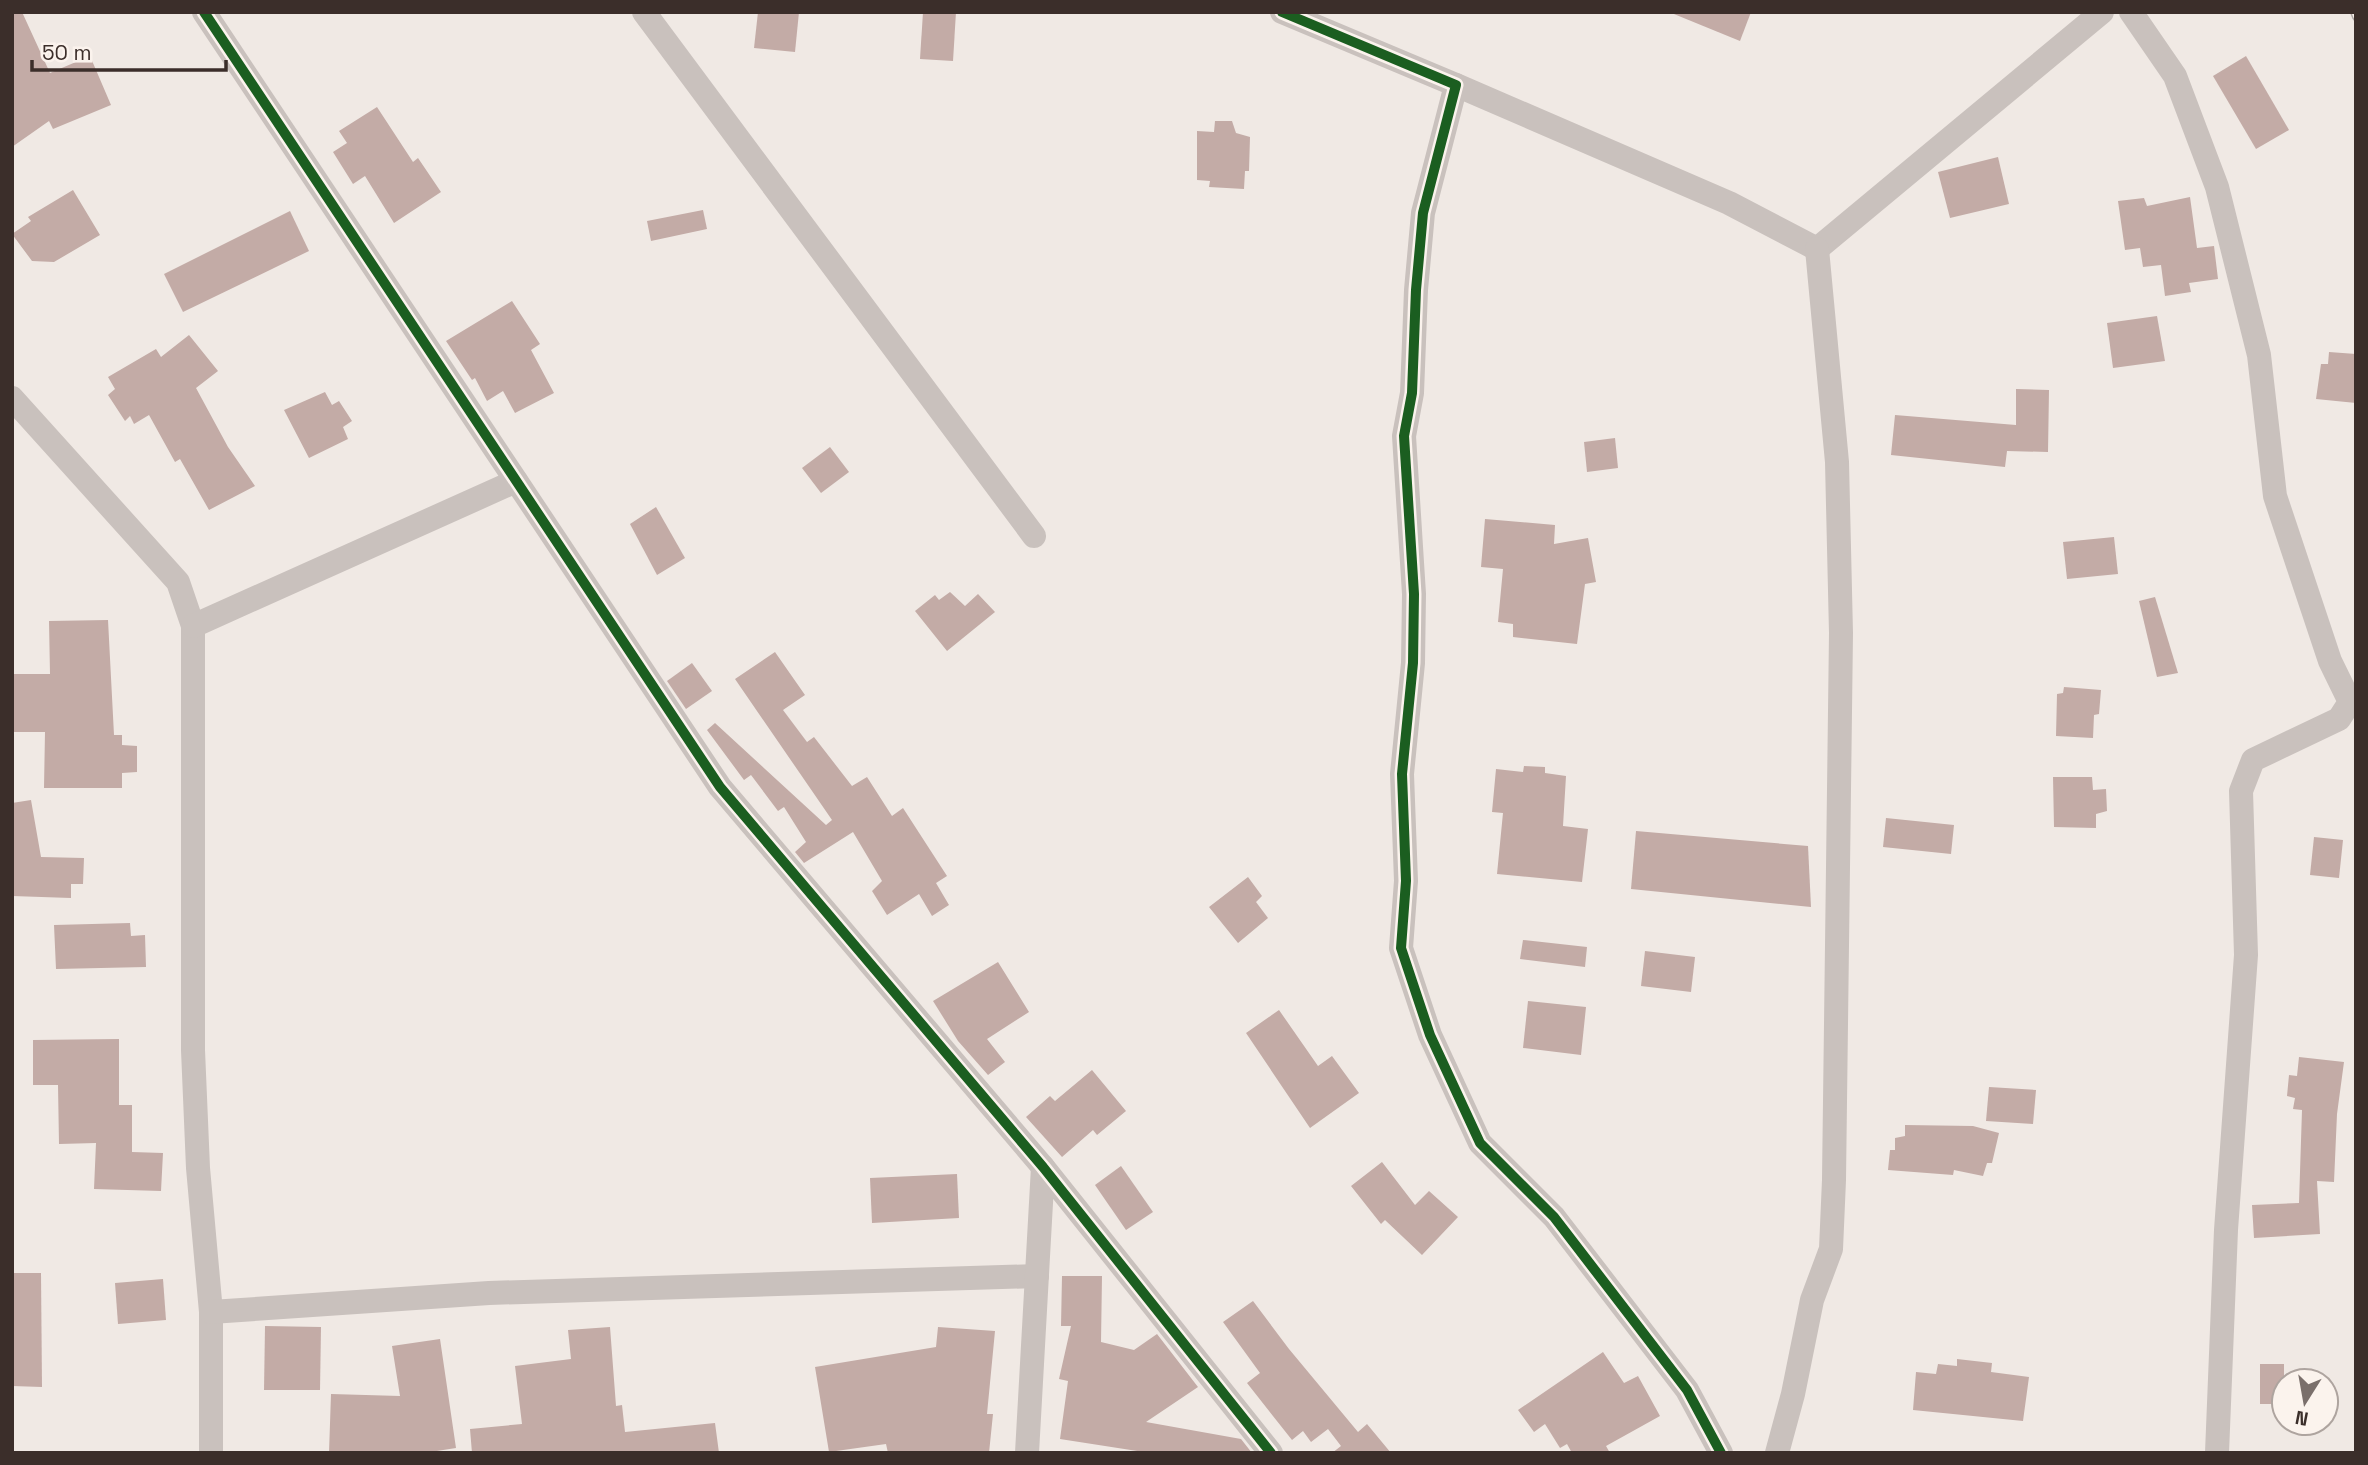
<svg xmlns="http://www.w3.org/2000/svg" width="2368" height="1465" viewBox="0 0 2368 1465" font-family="'Space Grotesk',sans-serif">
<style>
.building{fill:#c3aba6}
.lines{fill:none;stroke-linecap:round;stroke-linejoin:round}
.street{stroke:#c9c1bd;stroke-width:24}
.rail-casing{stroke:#b1aaa7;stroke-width:8}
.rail{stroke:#fbf3ed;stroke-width:5;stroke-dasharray:16;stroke-linecap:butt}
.cycleway-casing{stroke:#fbf3ed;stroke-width:15}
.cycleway{stroke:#1b5e20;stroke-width:10}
</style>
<rect width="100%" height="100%" fill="#f0e9e4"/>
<g class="building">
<path d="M12,12H22L50,73L90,56L111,105L53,129L49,121L12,147Z"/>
<path d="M758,12H799L795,52L754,48Z"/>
<path d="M923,12H956L953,61L920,59Z"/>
<path d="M1669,12H1751L1740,41Z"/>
<path d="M2246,56L2289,130L2256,149L2213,76Z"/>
<path d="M377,107L413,162L418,158L441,192L394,223L365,176L353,184L333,152L347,143L339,131Z"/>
<path d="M1215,121H1232L1236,133L1250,137L1249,171H1245L1244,189L1209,187L1210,181L1197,180V131L1214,132Z"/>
<path d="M1998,157L2009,204L1950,218L1938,172Z"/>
<path d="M73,190L100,235L54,262L32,261L12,234L31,221L28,217Z"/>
<path d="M2190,197L2197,248L2214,246L2218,279L2189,283L2191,292L2165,296L2161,265L2143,267L2140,248L2125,250L2118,201L2144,198L2147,206Z"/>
<path d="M703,210L707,229L651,241L647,221Z"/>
<path d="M290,211L309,251L183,312L164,274Z"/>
<path d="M512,301L540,344L531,350L554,393L515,413L503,391L487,401L475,378L472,380L446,341Z"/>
<path d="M2157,316L2165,361L2113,368L2107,323Z"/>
<path d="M189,335L218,371L196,388L228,447L255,486L209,510L180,459L175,462L149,415L134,424L130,416L125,421L108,395L115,389L108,377L156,349L161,357Z"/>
<path d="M2329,352L2356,354V403L2316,399L2321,364H2328Z"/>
<path d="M2016,389L2049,390L2048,452L2007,451L2005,467L1891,455L1895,415L2016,425Z"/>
<path d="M325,392L332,405L339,401L352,421L343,427L348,439L309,458L284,410Z"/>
<path d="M1615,438L1618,468L1587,472L1584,442Z"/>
<path d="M830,447L849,472L821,493L802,468Z"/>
<path d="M656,507L685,558L657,575L630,524Z"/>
<path d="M1485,519L1555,525L1554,544L1588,538L1596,582L1585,584L1577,644L1513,637V624L1498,622L1503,569L1481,567Z"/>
<path d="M2114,537L2118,574L2067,579L2063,542Z"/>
<path d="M950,592L965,606L978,594L995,612L947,651L915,611L935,595L939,600Z"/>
<path d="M2155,597L2178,673L2157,677L2139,601Z"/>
<path d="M108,620L114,735H122V745L137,746V772L122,773V788H44L45,732H12V674H50L49,621Z"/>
<path d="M775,652L805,695L783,710L807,742L814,737L852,786L867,777L892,816L903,808L947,876L936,883L949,905L932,916L919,894L887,915L872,891L882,881L853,832L804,863L795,852L806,842L784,807L778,811L751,775L744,780L707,730L715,723L826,825L832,820L735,679Z"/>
<path d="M692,663L712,691L686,709L667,681Z"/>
<path d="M2064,687L2101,690L2099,714L2094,715L2093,738L2056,736L2057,694L2063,693Z"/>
<path d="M1524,766L1545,767V773L1566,776L1563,826L1588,829L1582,882L1497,874L1503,813L1492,812L1496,769L1523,772Z"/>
<path d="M2053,777H2092L2093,790L2106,789L2107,811L2096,814V828L2054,827Z"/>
<path d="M31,800L41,857L84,858L83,884H71V898L12,896V803Z"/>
<path d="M1886,818L1954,825L1951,854L1883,847Z"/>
<path d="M1636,831L1808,846L1811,907L1631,889Z"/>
<path d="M2314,837L2343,840L2339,878L2310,875Z"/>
<path d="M1248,877L1262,896L1256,902L1268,918L1238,943L1209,907Z"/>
<path d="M130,923L131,936L145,935L146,967L56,969L54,925Z"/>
<path d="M1523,940L1587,947L1585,967L1520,959Z"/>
<path d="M1645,951L1695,957L1691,992L1641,986Z"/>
<path d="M998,962L1029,1012L987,1039L1005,1062L988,1075L958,1041L933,1001Z"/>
<path d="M1528,1001L1586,1007L1581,1055L1523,1048Z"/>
<path d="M1279,1010L1318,1066L1332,1056L1359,1093L1310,1128L1246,1033Z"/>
<path d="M119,1039V1105H132V1152L163,1153L161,1191L94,1189L96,1143L59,1144L58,1085H33V1040Z"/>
<path d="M2299,1057L2344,1062L2337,1114L2334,1182L2317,1181L2320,1234L2254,1238L2252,1205L2299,1203L2302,1110L2293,1109L2295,1098L2287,1096L2289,1075L2297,1076Z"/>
<path d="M1092,1070L1126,1111L1097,1135L1093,1130L1062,1157L1026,1117L1050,1096L1055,1101Z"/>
<path d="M1989,1087L2036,1090L2033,1124L1986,1121Z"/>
<path d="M1905,1125L1973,1126L1999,1133L1992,1163H1987L1983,1176L1954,1170L1953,1175L1888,1170L1890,1150H1895V1138L1905,1136Z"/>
<path d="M1382,1162L1415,1205L1429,1191L1458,1217L1422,1255L1385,1220L1381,1224L1351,1186Z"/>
<path d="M1121,1166L1153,1212L1126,1230L1095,1185Z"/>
<path d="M957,1174L959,1218L872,1223L870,1178Z"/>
<path d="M12,1273H41L42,1387L12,1386Z"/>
<path d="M1062,1276H1102L1101,1342L1134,1350L1157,1334L1198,1387L1146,1422L1241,1439L1252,1453H1150L1060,1439L1068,1381L1059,1379L1071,1326H1061Z"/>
<path d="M163,1279L166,1320L118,1324L115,1283Z"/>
<path d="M1253,1301L1289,1349L1358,1432L1367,1424L1391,1453H1332L1341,1446L1328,1429L1311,1442L1303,1431L1292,1440L1247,1383L1260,1373L1223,1322Z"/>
<path d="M265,1326L321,1327L320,1390H264Z"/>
<path d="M610,1327L616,1406L622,1405L625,1432L715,1423L719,1453H472L470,1429L522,1424L515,1366L571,1359L568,1330Z"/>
<path d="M938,1327L995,1331L987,1414H993L989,1453H888L886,1444L829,1452L815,1367L936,1347Z"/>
<path d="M440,1339L456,1448L424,1453H329L331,1394L400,1396L392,1346Z"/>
<path d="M1603,1352L1624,1383L1638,1376L1660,1416L1606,1446L1610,1453H1572L1567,1444L1560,1448L1545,1424L1534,1432L1518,1410Z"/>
<path d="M1957,1359L1992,1363L1991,1372L2029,1377L2023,1421L1913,1410L1916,1372L1936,1374L1938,1364L1957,1366Z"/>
<rect x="2260" y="1364" width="24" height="40"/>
</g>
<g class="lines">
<g class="street">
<path d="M204,12L720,787L1043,1167L1271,1453"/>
<path d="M644,12L1034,536"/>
<path d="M1282,12L1456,85L1423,213L1416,290L1412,393L1404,436L1414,594L1413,663L1402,774L1406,881L1401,948L1430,1035L1480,1143L1554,1217L1687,1390L1721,1453"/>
<path d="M2131,12L2175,76L2217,187L2259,355L2275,496L2330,661L2350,702L2339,719L2253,760L2241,791L2246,955L2226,1230L2217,1453"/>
<path d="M1456,85L1729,203L1817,249"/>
<path d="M1817,249L2102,12"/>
<path d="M12,398L178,582L193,626V1050L198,1168L211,1312V1453"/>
<path d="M193,626L516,481"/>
<path d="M211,1312L489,1293L1037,1276"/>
<path d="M1027,1453L1043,1167"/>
<path d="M1777,1453L1793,1394L1812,1300L1831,1249L1834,1180L1841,633L1837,462L1817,249"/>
</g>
<g class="rail-casing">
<path id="rail" d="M2354,12L2356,17"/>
</g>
<use href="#rail" class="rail"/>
<g class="cycleway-casing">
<g id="cycleway">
<path d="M204,12L720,787L1043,1167L1271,1453"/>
<path d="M1282,12L1456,85L1423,213L1416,290L1412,393L1404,436L1414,594L1413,663L1402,774L1406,881L1401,948L1430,1035L1480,1143L1554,1217L1687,1390L1721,1453"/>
</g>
</g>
<use href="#cycleway" class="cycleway"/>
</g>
<rect width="2368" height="1465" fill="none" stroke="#3b2e2a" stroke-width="28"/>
<g transform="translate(2305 1402) rotate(191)"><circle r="33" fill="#fbf3ed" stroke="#aea49f" stroke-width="2"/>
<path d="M0-5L12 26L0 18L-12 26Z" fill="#7a6f6b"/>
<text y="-10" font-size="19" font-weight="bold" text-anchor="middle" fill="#3b2e2a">N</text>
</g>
<path d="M32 60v10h194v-10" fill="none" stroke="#3b2e2a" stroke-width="3.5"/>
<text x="42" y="60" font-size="21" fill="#3b2e2a" stroke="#fbf3ed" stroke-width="5" paint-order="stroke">50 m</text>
</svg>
